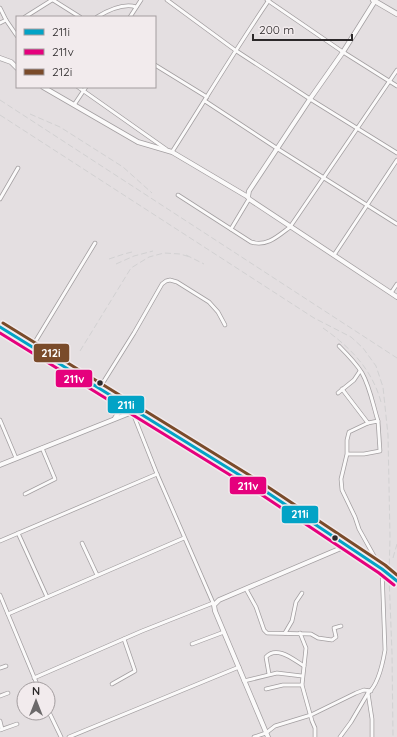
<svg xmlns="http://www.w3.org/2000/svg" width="397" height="737" viewBox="0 0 397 737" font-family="Quicksand,sans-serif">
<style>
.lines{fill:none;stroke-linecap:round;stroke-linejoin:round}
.minor-casing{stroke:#a39fa1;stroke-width:4.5}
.tertiary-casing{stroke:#a39fa1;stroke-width:5.5}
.secondary-casing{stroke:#a39fa1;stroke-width:6}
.minor{stroke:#fbfafa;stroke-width:3}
.tertiary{stroke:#fbfafa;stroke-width:4}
.secondary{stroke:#f8f6f6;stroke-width:4.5}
.rail{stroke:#d2d1d2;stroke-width:1;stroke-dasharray:6 3;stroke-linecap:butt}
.bus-1-casing{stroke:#f2ebed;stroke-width:6}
.bus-2-casing{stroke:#f2ebed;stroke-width:6}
.bus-3-casing{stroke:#f2ebed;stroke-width:6}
.bus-1{stroke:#02a3c6;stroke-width:3}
.bus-2{stroke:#e5007d;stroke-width:3}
.bus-3{stroke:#7a4b2a;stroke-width:3}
.bus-dot{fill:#2c292a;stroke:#f2ebed;stroke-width:1.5}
.line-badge{stroke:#f2ebed;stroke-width:1.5}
.badge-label{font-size:11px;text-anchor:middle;font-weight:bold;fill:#fff}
</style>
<rect width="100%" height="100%" fill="#e4dfe1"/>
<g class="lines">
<g class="minor-casing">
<g id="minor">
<path d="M53,0L80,17"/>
<path d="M167,0L235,50L310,99L397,153"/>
<path d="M267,0L343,52L397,86"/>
<path d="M0,8L6,20L17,36"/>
<path d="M25,17L52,0"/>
<path d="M97,17C107,11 124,3 136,7"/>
<path d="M130,17L141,0"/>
<path d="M0,23L6,20"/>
<path d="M155,65L207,97"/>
<path d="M78,87L166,149"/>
<path d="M205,101L278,149L397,224"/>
<path d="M74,105L86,87"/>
<path d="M172,152C204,102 235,50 269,0"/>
<path d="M178,195L251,242C267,247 278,236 290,227L397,70"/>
<path d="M0,199L18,168"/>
<path d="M231,229L249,199"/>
<path d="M334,255L397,160"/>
<path d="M391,293L397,284"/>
<path d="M339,346C347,354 356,363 362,373C370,387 373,405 378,421"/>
<path d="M32,347L95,243"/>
<path d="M99,389L134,333L162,284L166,281L170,280L177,282L209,302L218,312L225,325"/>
<path d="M342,389L368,423"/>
<path d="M338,393L354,380L360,371"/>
<path d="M132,411L157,474L214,605"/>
<path d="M0,420L16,458"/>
<path d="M347,454V440L349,432L368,423L378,421L380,451L364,454H347L341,479L342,490L355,517L359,529L374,556L375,565"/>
<path d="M25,494L55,479L42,448"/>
<path d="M18,533L47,597"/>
<path d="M0,541L157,474"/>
<path d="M82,543L97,575"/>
<path d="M246,589L256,607L264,630L267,633L311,634L318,638L332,640L336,637L334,628L341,626"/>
<path d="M0,595L39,689"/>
<path d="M8,614L184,538"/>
<path d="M285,633L292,621L296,602L302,593"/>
<path d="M300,633L306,648L302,685L312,721L315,728V737"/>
<path d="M192,644L224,632"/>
<path d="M0,668L6,666"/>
<path d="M269,674L266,657C277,645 294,660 304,666"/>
<path d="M34,678L142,631L213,603"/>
<path d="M244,681L277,673L302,676"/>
<path d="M112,684L135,671L124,639"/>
<path d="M266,689L283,685H302"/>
<path d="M368,693L372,719V737"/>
<path d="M0,696L8,693"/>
<path d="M48,710L61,737"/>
<path d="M0,721L2,729"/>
<path d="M0,730L17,724"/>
<path d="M69,737L239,667"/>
<path d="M254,737L266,733L275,726L311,715L356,693L364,690L371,691"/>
<path d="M340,737L351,722L368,693C378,685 383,662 385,650L382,569"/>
</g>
</g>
<g class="tertiary-casing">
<g id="tertiary">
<path d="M0,58L11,62L17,68"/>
<path d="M43,87L138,142L172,152L248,197L249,199L397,297"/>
<path d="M248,197L249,191L310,99L343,52L375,1"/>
<path d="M115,418L124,404"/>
<path d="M0,465L135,411"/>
<path d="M268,737L215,611L214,605L219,600L346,546"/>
</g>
</g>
<g class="secondary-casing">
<g id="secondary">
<path d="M373,0L397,14"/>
<path d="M0,327L259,487L382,569L388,575L397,581"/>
</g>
</g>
<use href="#minor" class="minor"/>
<use href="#tertiary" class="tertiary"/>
<use href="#secondary" class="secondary"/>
<g class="rail">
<path d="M0,100L397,358"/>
<path d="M30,114L60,127L123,167L152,193"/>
<path d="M0,115L314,318L351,337L363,348L376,366L383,387L388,435L390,537L389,576L392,653L393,737"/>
<path d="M186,255L204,264"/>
<path d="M109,259L124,254L132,252"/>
<path d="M116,264L134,256L153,251"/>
<path d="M323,328C350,347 372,369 381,402"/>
<path d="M80,351L131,268L149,257L164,253L180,254L190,257"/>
<path d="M393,558L397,544"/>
</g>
<g class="bus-1-casing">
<path id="bus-1" d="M0,327L259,487L382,569L397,581"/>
</g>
<g class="bus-2-casing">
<path id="bus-2" d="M0,333L256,491L379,573L394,585"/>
</g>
<g class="bus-3-casing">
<path id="bus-3" d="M3,323L262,483L385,565L397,575"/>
</g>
<use href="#bus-1" class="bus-1"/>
<use href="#bus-2" class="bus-2"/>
<use href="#bus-3" class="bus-3"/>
</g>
<g class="bus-dot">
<circle cx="100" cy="383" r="3.5"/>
<circle cx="335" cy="538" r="3.5"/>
</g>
<g class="line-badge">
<rect x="33" y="343" width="37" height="20" rx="4" fill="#7a4b2a"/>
<rect x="55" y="369" width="38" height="19" rx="4" fill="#e5007d"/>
<rect x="107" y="395" width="38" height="19" rx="4" fill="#02a3c6"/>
<rect x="229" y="476" width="38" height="19" rx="4" fill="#e5007d"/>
<rect x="281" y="505" width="38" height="19" rx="4" fill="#02a3c6"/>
</g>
<g class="badge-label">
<text x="51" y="357">212i</text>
<text x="74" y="383">211v</text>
<text x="126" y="409">211i</text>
<text x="248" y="490">211v</text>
<text x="300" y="518">211i</text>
</g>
<rect x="16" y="16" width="140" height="72" fill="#f2ebed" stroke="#a39d9f"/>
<rect x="24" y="29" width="20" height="6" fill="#02a3c6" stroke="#a39d9f"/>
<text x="52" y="36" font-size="12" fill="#2c292a">211i</text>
<rect x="24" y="49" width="20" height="6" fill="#e5007d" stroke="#a39d9f"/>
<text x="52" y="56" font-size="12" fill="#2c292a">211v</text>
<rect x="24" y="69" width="20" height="6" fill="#7a4b2a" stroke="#a39d9f"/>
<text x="52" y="76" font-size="12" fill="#2c292a">212i</text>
<g transform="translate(36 701)"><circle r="19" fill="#f2ebed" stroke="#a39d9f"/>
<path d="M0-3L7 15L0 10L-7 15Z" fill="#6c696a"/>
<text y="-6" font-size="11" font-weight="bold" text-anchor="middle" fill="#2c292a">N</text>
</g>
<path d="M253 34v6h99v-6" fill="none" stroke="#2c292a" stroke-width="2"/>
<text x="259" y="34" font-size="12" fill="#2c292a" stroke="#f2ebed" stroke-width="3" paint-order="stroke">200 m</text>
</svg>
